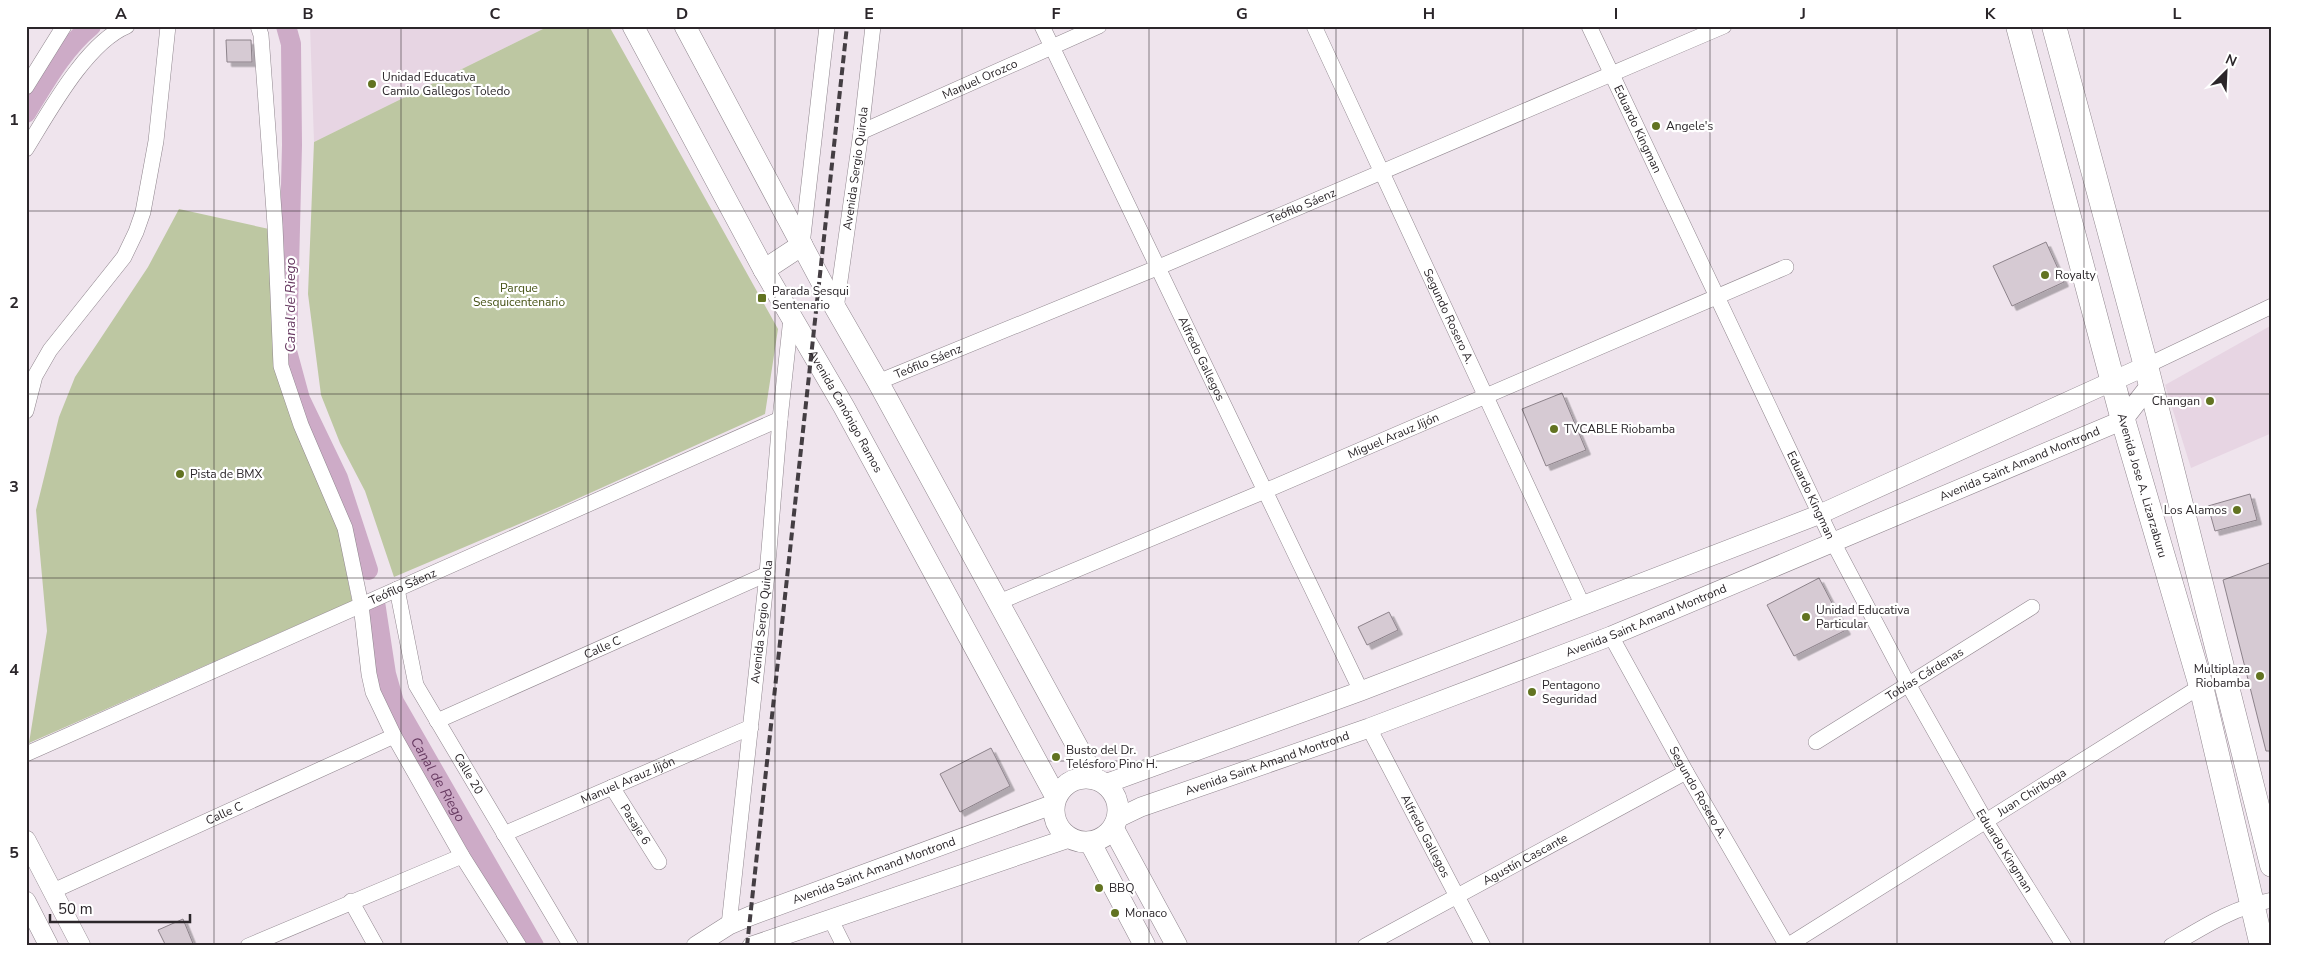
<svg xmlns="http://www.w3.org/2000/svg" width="2298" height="972" viewBox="0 0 2298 972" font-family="'Nunito Sans',sans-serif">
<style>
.built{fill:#e7d5e3}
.green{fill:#bdc7a2}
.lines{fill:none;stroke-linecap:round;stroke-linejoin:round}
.canal{stroke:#cdabc7;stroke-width:20}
.building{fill:#d6cad3;stroke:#8c828a;filter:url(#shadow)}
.minor-casing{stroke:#90868e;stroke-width:16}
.tertiary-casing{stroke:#90868e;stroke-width:20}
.secondary-casing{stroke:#90868e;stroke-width:22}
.primary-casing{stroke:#90868e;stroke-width:25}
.minor{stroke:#fff;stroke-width:15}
.tertiary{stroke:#fff;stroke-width:19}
.secondary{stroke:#fff;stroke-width:21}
.primary{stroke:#fff;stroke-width:24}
.rail{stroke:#443e43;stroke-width:4;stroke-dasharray:8 4;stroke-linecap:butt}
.grid{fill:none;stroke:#2b262a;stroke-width:1;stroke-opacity:0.55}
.poi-dot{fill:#627321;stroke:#fff;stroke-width:2}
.labels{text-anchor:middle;stroke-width:4.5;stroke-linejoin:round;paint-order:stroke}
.poi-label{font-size:12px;fill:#2b262a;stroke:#fff;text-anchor:start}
.street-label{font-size:12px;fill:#2b262a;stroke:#fff}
.park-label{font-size:12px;fill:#455215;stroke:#fff}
.water-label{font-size:14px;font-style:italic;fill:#683b62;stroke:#fff}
.neatline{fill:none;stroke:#2b262a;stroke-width:2}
.grid-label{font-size:16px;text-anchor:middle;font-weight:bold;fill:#2b262a}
</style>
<defs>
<filter id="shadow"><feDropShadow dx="4.5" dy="4.5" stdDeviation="0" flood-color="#0004"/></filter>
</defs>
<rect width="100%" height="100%" fill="#efe4ed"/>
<g class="built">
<path d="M310,26H549L314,142Z"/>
<path d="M2272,325V433L2191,468L2165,385Z"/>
</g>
<g class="green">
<path d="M549,26H609L778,329L765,414L559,507L394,577L365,491L340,443L321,395L308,294L314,142Z"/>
<path d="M179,209L269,229L275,364L338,529L352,601L29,743L47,631L36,510L59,417L75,377L148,267Z"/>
</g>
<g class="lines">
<g class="canal">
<path d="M286,26L291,44L292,145L287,351L300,399L338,478L368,570"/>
<path d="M26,113C45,82 63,49 91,26"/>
<path id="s1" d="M375,602L386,674L394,702L534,946"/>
</g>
</g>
<g class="building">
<path d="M226,40H251L252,62H227Z"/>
<path d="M2046,242L2064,282L2012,306L1993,266Z"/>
<path d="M1562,393L1586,450L1546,466L1522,409Z"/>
<path d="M2250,494L2257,520L2215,531L2208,506Z"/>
<path d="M2272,562V751H2266L2223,580Z"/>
<path d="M1819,578L1846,630L1794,656L1767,605Z"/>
<path d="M1389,612L1398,630L1367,645L1358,627Z"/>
<path d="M991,748L1010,786L960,812L940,774Z"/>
<path d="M183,919L194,946H166L158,930Z"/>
</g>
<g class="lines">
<g class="minor-casing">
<g id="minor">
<path d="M258,26L261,35L275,225L281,366L301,425L345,528L361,605L369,674L373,692L394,736L462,856L519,946"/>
<path id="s2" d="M1042,26L1361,691"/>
<path id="s3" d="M1314,26L1583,606"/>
<path id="s4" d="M1589,26L1833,542L1908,684L1985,820L2064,946"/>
<path d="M26,87L64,26"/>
<path id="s5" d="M861,132L1099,26"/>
<path d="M26,149C49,112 86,43 127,26"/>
<path d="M802,245L827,26"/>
<path id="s6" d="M836,309L861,132L873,26"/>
<path d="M2146,366L2272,306"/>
<path id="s7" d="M878,382L1159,267L1724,26"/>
<path d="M26,411L35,376L50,350L124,257L136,232L143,212L156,141L168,26"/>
<path id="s8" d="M397,589L416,685L571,946"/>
<path id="s9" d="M999,602L1265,491L1786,267"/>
<path id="s10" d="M1611,636L1686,772L1787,946"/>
<path id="s11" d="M437,721L767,574"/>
<path id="s12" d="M1369,728L1483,946"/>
<path id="s13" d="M1816,742L2032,607"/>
<path id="s14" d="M26,754L780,419"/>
<path id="s15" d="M612,787L659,862"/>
<path id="s16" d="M504,834L751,727"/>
<path id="s17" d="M53,891L394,736"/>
<path d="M351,901L376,946"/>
<path d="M831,920L844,946"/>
<path id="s18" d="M729,925L767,574L780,419L791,318"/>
<path d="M248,946L462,856"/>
<path id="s19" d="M1365,946L1686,772"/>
<path id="s20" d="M1787,946L2201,686"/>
<path d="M2171,946C2205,926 2232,908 2272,900"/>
</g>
</g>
<g class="tertiary-casing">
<g id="tertiary">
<path d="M1105,784L1361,691L1818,515L2146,366"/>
<path id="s21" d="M1118,818L1141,807L1369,728L1611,636L2123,420L2151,384"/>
<path d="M26,840L81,946"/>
<path d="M26,901L49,946"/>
<path id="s22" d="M696,946L729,925L750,916L1054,804"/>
<path d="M752,946L1069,838"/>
</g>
</g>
<g class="secondary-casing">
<g id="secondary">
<path id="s23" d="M633,26L764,270L844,407L1056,797"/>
<path d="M685,26L836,309L878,382L1095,779"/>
<path d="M764,270L802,245"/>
<circle cx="1086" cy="810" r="32"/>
<path d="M1113,828L1177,946"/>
<path d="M1090,842L1145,946"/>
</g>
</g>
<g class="primary-casing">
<g id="primary">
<path id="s24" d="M2018,26L2123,420L2201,686L2262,946"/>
<path d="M2054,26L2146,366L2272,865"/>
</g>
</g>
<use href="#minor" class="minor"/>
<use href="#tertiary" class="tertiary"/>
<use href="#secondary" class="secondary"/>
<use href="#primary" class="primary"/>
<path class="rail" d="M747,946L847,26"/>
</g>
<path class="grid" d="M214,26V946M401,26V946M588,26V946M775,26V946M962,26V946M1149,26V946M1336,26V946M1523,26V946M1710,26V946M1897,26V946M2084,26V946M26,211H2272M26,394H2272M26,578H2272M26,761H2272"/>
<g class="poi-dot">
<circle cx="372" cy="84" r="5"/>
<circle cx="1656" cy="126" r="5"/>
<circle cx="2045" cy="275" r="5"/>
<rect x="757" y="293" width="10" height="10" rx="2.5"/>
<circle cx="2210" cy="401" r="5"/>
<circle cx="1554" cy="429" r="5"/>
<circle cx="180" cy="474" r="5"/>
<circle cx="2237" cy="510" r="5"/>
<circle cx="1806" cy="617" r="5"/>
<circle cx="2260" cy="676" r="5"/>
<circle cx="1532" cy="692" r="5"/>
<circle cx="1056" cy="757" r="5"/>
<circle cx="1099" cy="888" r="5"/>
<circle cx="1115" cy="913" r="5"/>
</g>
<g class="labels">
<g class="poi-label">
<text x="382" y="81">Unidad Educativa<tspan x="382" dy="14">Camilo Gallegos Toledo</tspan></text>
<text x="1666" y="130">Angele's</text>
<text x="2055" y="279">Royalty</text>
<text x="772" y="295">Parada Sesqui<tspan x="772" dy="14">Sentenario</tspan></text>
<text x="2200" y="405" text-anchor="end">Changan</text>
<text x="1564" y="433">TVCABLE Riobamba</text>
<text x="190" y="478">Pista de BMX</text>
<text x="2227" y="514" text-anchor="end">Los Alamos</text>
<text x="1816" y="614">Unidad Educativa<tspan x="1816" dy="14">Particular</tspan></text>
<text x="2250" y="673" text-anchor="end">Multiplaza<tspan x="2250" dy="14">Riobamba</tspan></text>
<text x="1542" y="689">Pentagono<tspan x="1542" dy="14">Seguridad</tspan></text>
<text x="1066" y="754">Busto del Dr.<tspan x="1066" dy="14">Telésforo Pino H.</tspan></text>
<text x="1109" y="892">BBQ</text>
<text x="1125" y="917">Monaco</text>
</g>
<g class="street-label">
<text dy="4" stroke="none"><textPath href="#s5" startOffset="130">Manuel Orozco</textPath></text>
<text dy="4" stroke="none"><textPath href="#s4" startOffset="114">Eduardo Kingman</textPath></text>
<text dy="4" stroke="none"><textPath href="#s6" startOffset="142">Avenida Sergio Quirola</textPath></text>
<text dy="4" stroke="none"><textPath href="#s7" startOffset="459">Teófilo Sáenz</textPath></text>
<text dy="4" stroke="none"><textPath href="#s3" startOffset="320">Segundo Rosero A.</textPath></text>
<text dy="4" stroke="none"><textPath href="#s2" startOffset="369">Alfredo Gallegos</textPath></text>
<text dy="4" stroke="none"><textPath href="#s7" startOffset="54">Teófilo Sáenz</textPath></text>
<text dy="4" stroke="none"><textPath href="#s23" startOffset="440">Avenida Canónigo Ramos</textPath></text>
<text dy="4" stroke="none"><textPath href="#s9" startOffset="428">Miguel Arauz Jijón</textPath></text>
<text dy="4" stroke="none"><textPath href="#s21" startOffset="969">Avenida Saint Amand Montrond</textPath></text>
<text dy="4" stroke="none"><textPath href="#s24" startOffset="476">Avenida Jose A. Lizarzaburu</textPath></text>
<text dy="4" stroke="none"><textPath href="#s4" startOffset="519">Eduardo Kingman</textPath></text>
<text dy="4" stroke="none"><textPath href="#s14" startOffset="412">Teófilo Sáenz</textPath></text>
<text dy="4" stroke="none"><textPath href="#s21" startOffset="564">Avenida Saint Amand Montrond</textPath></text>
<text dy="4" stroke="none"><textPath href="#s18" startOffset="305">Avenida Sergio Quirola</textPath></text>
<text dy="4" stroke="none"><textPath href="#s11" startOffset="181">Calle C</textPath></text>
<text dy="4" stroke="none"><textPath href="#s13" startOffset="128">Tobías Cárdenas</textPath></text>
<text dy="4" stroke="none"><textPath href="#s21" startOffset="159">Avenida Saint Amand Montrond</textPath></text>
<text dy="4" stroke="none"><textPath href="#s8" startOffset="201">Calle 20</textPath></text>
<text dy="4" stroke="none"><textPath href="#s16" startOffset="135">Manuel Arauz Jijón</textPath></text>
<text dy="4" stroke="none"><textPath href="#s20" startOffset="289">Juan Chiriboga</textPath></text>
<text dy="4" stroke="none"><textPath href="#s10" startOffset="179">Segundo Rosero A.</textPath></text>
<text dy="4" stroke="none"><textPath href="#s17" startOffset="188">Calle C</textPath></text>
<text dy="4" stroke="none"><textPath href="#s15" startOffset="44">Pasaje 6</textPath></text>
<text dy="4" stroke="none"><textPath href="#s12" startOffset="122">Alfredo Gallegos</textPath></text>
<text dy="4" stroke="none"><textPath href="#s4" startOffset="924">Eduardo Kingman</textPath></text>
<text dy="4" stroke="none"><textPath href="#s19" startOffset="182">Agustín Cascante</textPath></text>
<text dy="4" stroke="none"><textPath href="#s22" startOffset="194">Avenida Saint Amand Montrond</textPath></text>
</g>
<g class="park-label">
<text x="519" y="292">Parque<tspan x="519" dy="14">Sesquicentenario</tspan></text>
</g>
<g class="water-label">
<text transform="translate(290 305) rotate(-90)" y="5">Canal de Riego</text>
<text dy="5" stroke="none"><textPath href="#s1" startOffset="191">Canal de Riego</textPath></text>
</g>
</g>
<rect width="2298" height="972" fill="none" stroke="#ffffff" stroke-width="55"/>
<g transform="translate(2226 72) rotate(24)" stroke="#ffffff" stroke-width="4" paint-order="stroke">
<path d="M0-4L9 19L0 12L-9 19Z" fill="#2b262a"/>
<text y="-8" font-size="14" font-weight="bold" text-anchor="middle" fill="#2b262a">N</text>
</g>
<path d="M50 914v8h140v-8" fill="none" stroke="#2b262a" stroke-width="2.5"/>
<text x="58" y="914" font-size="15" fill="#2b262a" stroke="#ffffff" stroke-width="4" paint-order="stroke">50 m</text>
<rect x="28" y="28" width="2242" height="916" class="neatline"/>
<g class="grid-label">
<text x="121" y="19">A</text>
<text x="308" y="19">B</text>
<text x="495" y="19">C</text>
<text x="682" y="19">D</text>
<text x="869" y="19">E</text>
<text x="1056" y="19">F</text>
<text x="1242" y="19">G</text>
<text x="1429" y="19">H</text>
<text x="1616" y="19">I</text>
<text x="1803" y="19">J</text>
<text x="1990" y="19">K</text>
<text x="2177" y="19">L</text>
<text x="14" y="125">1</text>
<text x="14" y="308">2</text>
<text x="14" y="492">3</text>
<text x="14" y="675">4</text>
<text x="14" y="858">5</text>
</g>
</svg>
